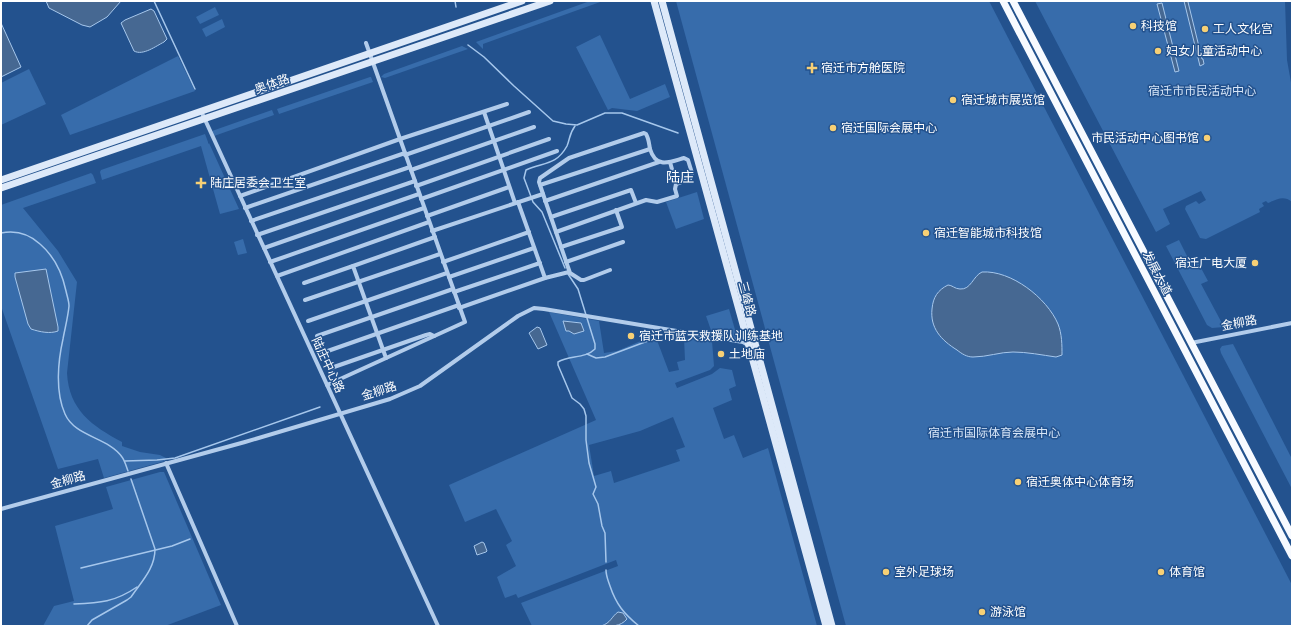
<svg xmlns="http://www.w3.org/2000/svg" width="1293" height="627" viewBox="0 0 1293 627" font-family="'Open Sans','Noto Sans SC',sans-serif">
<style>
.green{fill:#376cab;fill-rule:evenodd}
.water{fill:#466892;stroke:#a6c7ec}
.lines{fill:none;stroke-linecap:round;stroke-linejoin:round}
.stream{stroke:#a6c7ec;stroke-width:1.5}
.minor{stroke:#b2cceb;stroke-width:4}
.secondary{stroke:#dde9f9;stroke-width:7}
.primary{stroke:#f7faff;stroke-width:7}
.poi-dot{fill:#f7d075;stroke:#23528e;stroke-width:1.5}
.labels{text-anchor:middle;stroke-width:3;stroke-linejoin:round;paint-order:stroke}
.poi-label{font-size:12px;fill:#fff;stroke:#23528e;text-anchor:start}
.street-label{font-size:12px;fill:#fff;stroke:#23528e}
.park-label{font-size:12px;fill:#d7e6f8;stroke:#23528e}
.quarter-label{font-size:14px;fill:#fff;stroke:#23528e}
</style>
<rect width="100%" height="100%" fill="#23528e"/>
<g class="green">
<path d="M590,1H603L483,44V49L476,42Z"/>
<path d="M676,1H989L1292,585V626H846Z"/>
<path d="M1035,1H1285L1287,60L1292,88V202C1284,195 1277,199 1268,203L1266,201L1262,203L1264,206L1259,209L1260,212L1206,239L1200,238L1185,209L1186,206L1196,201L1199,204L1206,200L1201,191L1163,209L1170,224L1156,232Z"/>
<path d="M215,7L219,15L200,24L196,17Z"/>
<path d="M222,19L225,27L206,37L202,29Z"/>
<path d="M600,35L630,99L665,84L670,97L637,111L612,108L608,110L576,47Z"/>
<path d="M462,46L468,49L385,78L381,77L384,74Z"/>
<path d="M178,56L195,91L70,135L61,115Z"/>
<path d="M29,69L46,104L1,125V83Z"/>
<path d="M370,77H371L373,82L279,114L277,109Z"/>
<path d="M272,110L274,115L214,136L212,131Z"/>
<path d="M205,134L208,142V144L209,143L239,209L220,214L201,146L102,180L100,172L101,170Z"/>
<path d="M91,173L93,175L96,183L23,208L58,251L77,282L67,373C69,410 92,426 122,442V446L140,452L160,455L166,458L165,461L104,478L98,459L58,469L1,306V205Z"/>
<path d="M697,192L704,219L676,229L666,202Z"/>
<path d="M243,239L247,253L238,255L234,242Z"/>
<path d="M1179,240L1189,260L1195,257L1208,281L1201,284L1224,327L1212,328L1207,325L1166,246Z"/>
<path d="M729,309L738,340L713,336L706,316Z"/>
<path d="M549,312L599,321L604,353L617,351L655,335L669,372L679,370L677,362L685,360L684,338L712,341L714,366L710,370L675,383L677,388L712,374L720,368L732,370L736,386L729,389L732,400L713,408L724,439L734,435L743,458L768,448L817,626H532L521,603L618,566L616,560L518,598L516,594L505,598L497,577L516,566L506,545L512,541L496,509L465,522L449,485L596,420ZM673,417L685,447L676,450L680,461L614,483L611,471L594,476L589,445L640,431Z"/>
<path d="M1233,344L1292,459V489L1221,353L1220,349L1222,346Z"/>
<path d="M160,472H164L221,605L165,626H43L54,606L74,601L55,526L113,509L106,487Z"/>
</g>
<g class="water">
<path d="M46,1H121L107,17L90,27L82,25L49,8Z"/>
<path d="M1184,1H1189L1188,2L1202,59H1203L1204,64L1200,66Z"/>
<path d="M1162,3L1179,71L1175,72L1157,4Z"/>
<path d="M151,9L154,11L167,39L164,42C156,46 143,56 134,51L121,23L125,20Z"/>
<path d="M1,23L21,67L1,77Z"/>
<path d="M46,269L58,327V331C50,334 40,332 31,329L28,324L15,277V273Z"/>
<path d="M982,272C1011,270 1047,298 1058,324C1062,334 1062,345 1062,355L1056,357C1042,355 1027,352 1013,352C1000,352 987,357 973,357C967,357 962,354 957,350C941,340 930,328 932,309C933,297 938,290 948,285C952,285 955,289 960,289C971,290 973,276 982,272Z"/>
<path d="M563,321L581,323L584,331L574,334L569,331H566Z"/>
<path d="M537,327L540,328L547,345L538,349L529,333Z"/>
<path d="M482,542L484,543L487,551L486,552L477,555L474,546Z"/>
<path d="M618,612L623,613L627,619C620,627 612,626 601,626C611,623 611,617 618,612Z"/>
</g>
<g class="lines">
<g class="stream">
<path d="M154,1L195,89"/>
<path d="M455,1L456,7"/>
<path d="M468,45L484,57L514,86L553,121L566,124L577,125L605,113H622L678,133"/>
<path d="M1,233C16,230 28,233 40,244C54,256 62,272 66,291C67,296 69,301 69,306C68,317 65,328 63,339C58,361 55,392 65,414C75,437 108,437 122,457C125,461 126,466 128,471"/>
<path d="M565,268L542,212L533,202L524,178L526,170C543,162 556,166 567,146C570,139 569,134 575,126"/>
<path d="M568,274L578,289L595,344V349C585,359 569,355 558,362V365L572,398L580,404L584,409L586,416V440L589,463L596,487L593,494L598,504L602,526L605,533L606,562"/>
<path d="M587,354L596,358L605,357L653,339"/>
<path d="M125,461L157,460L175,458L320,407"/>
<path d="M81,568L172,546L190,539"/>
<path d="M606,570C606,576 608,580 610,586C616,604 624,614 639,626"/>
<path d="M74,604C100,603 115,602 137,587"/>
<path d="M87,626L92,620L127,600L131,597C141,582 155,569 155,549L131,479"/>
</g>
<g class="minor">
<path d="M201,111L438,626"/>
<path d="M484,112L515,203"/>
<path d="M405,155L529,112"/>
<path d="M411,170L534,127"/>
<path d="M540,185L650,149"/>
<path d="M416,186L549,139"/>
<path d="M543,194L539,182L540,178L569,158L644,133L646,134C649,139 649,144 650,149C656,169 670,162 684,158L688,160L692,173L690,179L676,184L670,162"/>
<path d="M240,196L400,139L507,104"/>
<path d="M421,199L557,151"/>
<path d="M545,201L659,162"/>
<path d="M518,202L545,278L569,272"/>
<path d="M245,208L405,153"/>
<path d="M427,216L509,187"/>
<path d="M551,217L631,190L636,203"/>
<path d="M251,221L410,167"/>
<path d="M432,231L543,194L570,273L581,280H584L610,270"/>
<path d="M556,232L646,200L657,202L677,196L675,189L676,184"/>
<path d="M257,235L415,181"/>
<path d="M561,247L622,227L616,210"/>
<path d="M264,248L419,194"/>
<path d="M270,262L424,208"/>
<path d="M443,262L529,232"/>
<path d="M566,262L623,242"/>
<path d="M277,276L429,222"/>
<path d="M449,277L534,248"/>
<path d="M304,283L353,266"/>
<path d="M454,292L540,263"/>
<path d="M305,300L440,254"/>
<path d="M459,308L545,278"/>
<path d="M308,321L447,273"/>
<path d="M317,336L453,289"/>
<path d="M1191,343L1292,323"/>
<path d="M322,353L459,305"/>
<path d="M386,358L353,266L435,237"/>
<path d="M331,368L426,335L430,334L434,336"/>
<path d="M327,385L465,322L366,43"/>
<path d="M166,463L237,626"/>
<path d="M1,509L245,442L390,399L420,386L518,316L534,308L544,309L743,342L748,345"/>
</g>
<g class="secondary">
<path d="M654,1L826,626"/>
<path d="M662,1L832,626"/>
<path d="M1,180L522,1"/>
<path d="M1,188L550,1"/>
</g>
<g class="primary">
<path d="M1003,1L1292,556"/>
<path d="M1013,1L1292,536"/>
</g>
</g>
<g class="poi-dot">
<circle cx="1133" cy="26" r="4"/>
<circle cx="1205" cy="29" r="4"/>
<circle cx="1158" cy="51" r="4"/>
<path d="M810 62h4v4h4v4h-4v4h-4v-4h-4v-4h4z"/>
<circle cx="953" cy="100" r="4"/>
<circle cx="833" cy="128" r="4"/>
<circle cx="1207" cy="138" r="4"/>
<path d="M199 177h4v4h4v4h-4v4h-4v-4h-4v-4h4z"/>
<circle cx="926" cy="233" r="4"/>
<circle cx="1255" cy="263" r="4"/>
<circle cx="631" cy="336" r="4"/>
<circle cx="721" cy="354" r="4"/>
<circle cx="1018" cy="482" r="4"/>
<circle cx="886" cy="572" r="4"/>
<circle cx="1161" cy="572" r="4"/>
<circle cx="982" cy="612" r="4"/>
</g>
<g class="labels">
<g class="poi-label">
<text x="1141" y="30">科技馆</text>
<text x="1213" y="33">工人文化宫</text>
<text x="1166" y="55">妇女儿童活动中心</text>
<text x="821" y="72">宿迁市方舱医院</text>
<text x="961" y="104">宿迁城市展览馆</text>
<text x="841" y="132">宿迁国际会展中心</text>
<text x="1199" y="142" text-anchor="end">市民活动中心图书馆</text>
<text x="210" y="187">陆庄居委会卫生室</text>
<text x="934" y="237">宿迁智能城市科技馆</text>
<text x="1247" y="267" text-anchor="end">宿迁广电大厦</text>
<text x="639" y="340">宿迁市蓝天救援队训练基地</text>
<text x="729" y="358">土地庙</text>
<text x="1026" y="486">宿迁奥体中心体育场</text>
<text x="894" y="576">室外足球场</text>
<text x="1169" y="576">体育馆</text>
<text x="990" y="616">游泳馆</text>
</g>
<g class="street-label">
<text transform="translate(272 84) rotate(-19)" y="4">奥体路</text>
<text transform="translate(1157 273) rotate(62)" y="4">发展大道</text>
<text transform="translate(747 299) rotate(75)" y="4">三峰路</text>
<text transform="translate(1239 323) rotate(-11)" y="4">金柳路</text>
<text transform="translate(328 365) rotate(65)" y="4">陆庄中心路</text>
<text transform="translate(379 391) rotate(-18)" y="4">金柳路</text>
<text transform="translate(68 480) rotate(-16)" y="4">金柳路</text>
</g>
<g class="park-label">
<text x="1202" y="95">宿迁市市民活动中心</text>
<text x="994" y="437">宿迁市国际体育会展中心</text>
</g>
<g class="quarter-label">
<text x="680" y="182">陆庄</text>
</g>
</g>
<rect width="1293" height="627" fill="none" stroke="#ffffff" stroke-width="4"/>
</svg>
